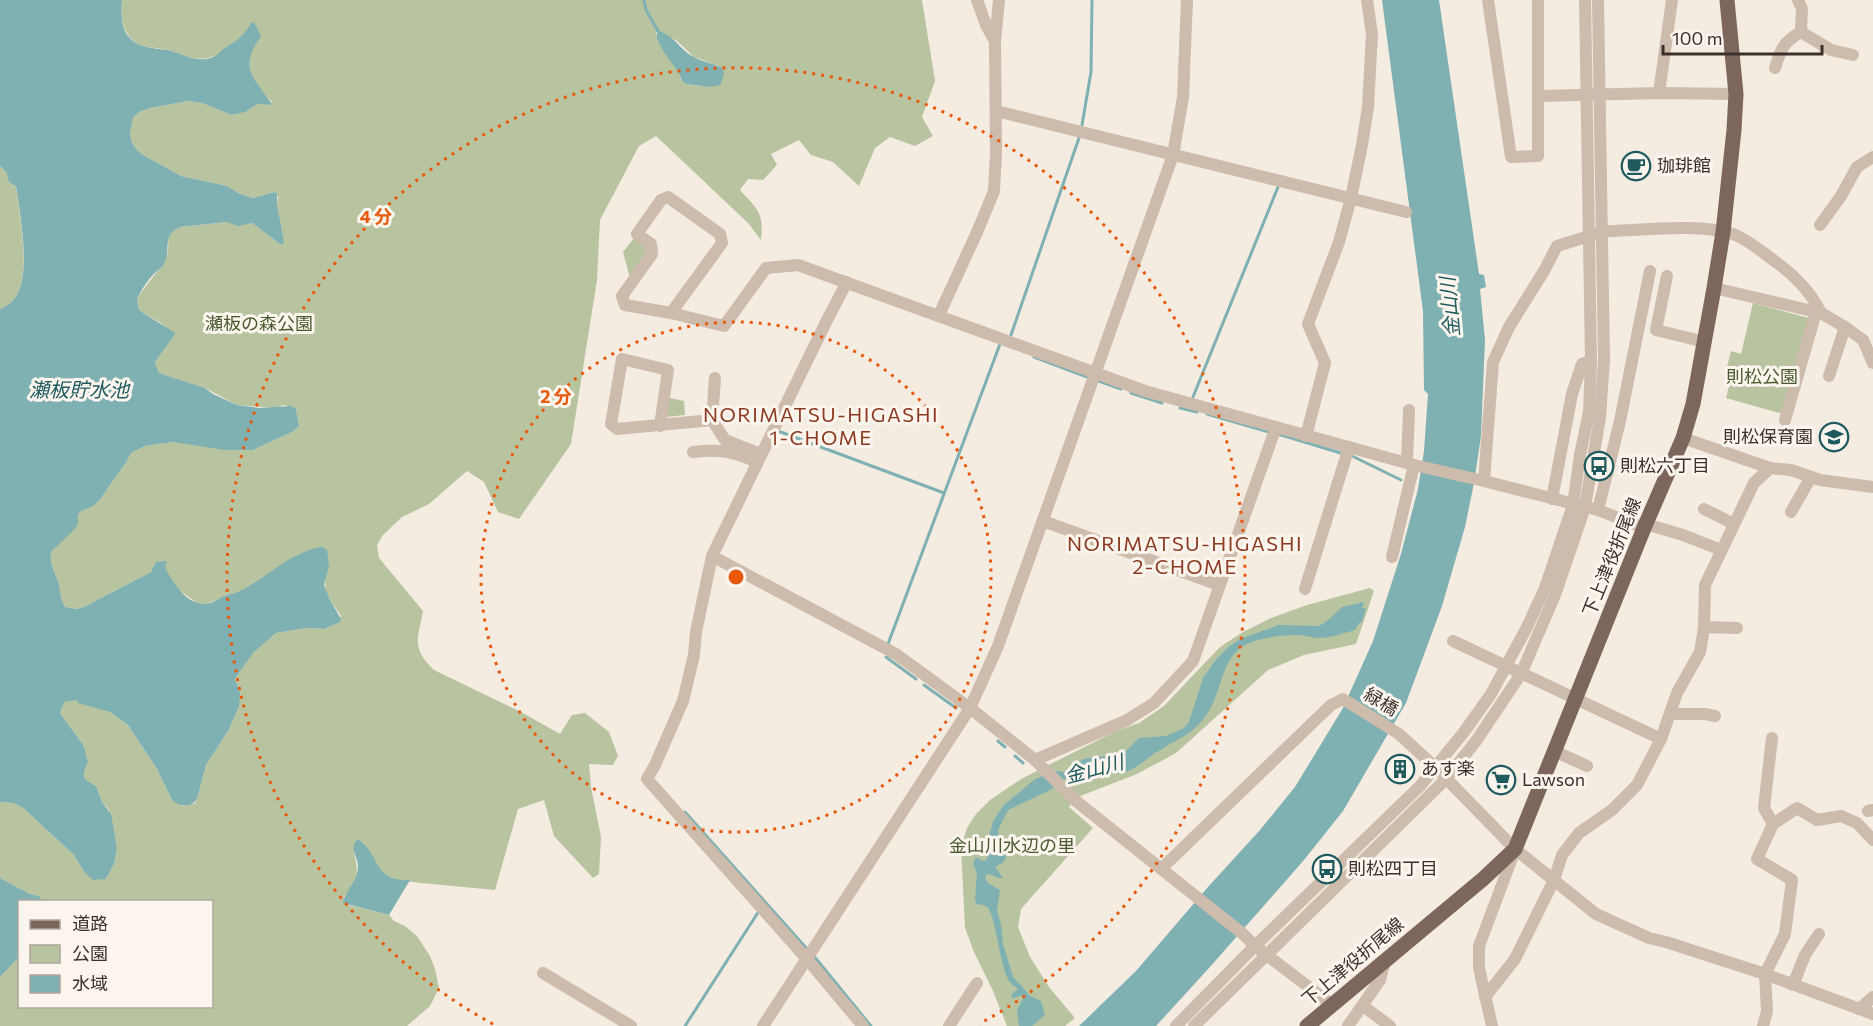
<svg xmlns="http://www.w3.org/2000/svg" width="1873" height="1026" viewBox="0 0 1873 1026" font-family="Commissioner,'Noto Sans JP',sans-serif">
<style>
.green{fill:#b8c4a0;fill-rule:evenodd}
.water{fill:#7fb0b2}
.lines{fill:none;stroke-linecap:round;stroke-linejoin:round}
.stream{stroke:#7fb0b2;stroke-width:3}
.minor{stroke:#cdbbac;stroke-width:12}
.major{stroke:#7d675c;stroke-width:15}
.ring{fill:none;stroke:#e8590c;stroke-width:3;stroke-dasharray:3 6}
.labels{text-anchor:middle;stroke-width:6;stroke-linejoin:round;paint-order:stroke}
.poi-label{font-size:18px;fill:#3b302b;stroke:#fbf5ee;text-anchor:start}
.park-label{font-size:18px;fill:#4a5a2e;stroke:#fbf5ee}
.street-label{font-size:18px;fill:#3b302b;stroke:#fbf5ee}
.water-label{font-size:20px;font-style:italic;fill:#1f5a5e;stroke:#fbf5ee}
.neighbourhood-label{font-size:20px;letter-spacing:1.5px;fill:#8c3b22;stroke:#fbf5ee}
.centre{fill:#e8590c;stroke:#fbf5ee;stroke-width:3}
.ring-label{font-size:18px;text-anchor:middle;font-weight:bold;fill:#e8590c;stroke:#fbf5ee;stroke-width:6;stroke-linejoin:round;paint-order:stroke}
</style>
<rect width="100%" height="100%" fill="#f4ebe1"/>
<g class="green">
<path d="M122,0H922L935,81L922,117L933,136L915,146L890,137L875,148L859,186L833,162L811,155L799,140L771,154L777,165L763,180L748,179L740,190C758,210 764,212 761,240L748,223L656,136L639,146L600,220L597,280L571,444L519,519L498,512L484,482L467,471L429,504L402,517L383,535L377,545L379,558L423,611C418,639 411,648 434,670L521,712L560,734L572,715L585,713L609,732L618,756L613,765L589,764L591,787L601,837L599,874L593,878L554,836L544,800L518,809L495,890L421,883C412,881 399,883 392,879C375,871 373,848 358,839C348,847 360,862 356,876C354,884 348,891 344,898L349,905L389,915L394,921L405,926L417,936L430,956L435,969L439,988L430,1006L407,1026H0V977L19,957L20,1006H212V902L41,901L42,900L39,896L30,894L0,878V802L13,803L23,808L73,854L85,873L106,879L114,864L117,849L109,810L102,802L96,786L86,780L84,776V772L88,762L84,746L60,713L64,701L77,700L110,712L128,725L157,769L172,800L183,806L195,803L197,799L206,765L228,731L239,707V693L235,679L253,653L276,633L306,628L324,629L339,622L341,616C328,595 320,592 329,567L305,552L272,571L243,590L206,604L197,603L180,591L174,586L164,568L151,572L84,607L79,609L65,607C59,598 60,588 57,579C54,569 48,561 52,551L78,524V515L81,511L92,507L99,501L127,461L131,453L145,446L173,442L253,450L292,432L299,426L296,409L284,405L274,408L237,405L205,388L159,373L155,362L174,336L161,323L139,310L137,300C144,285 162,269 167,255C171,241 162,235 180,227L227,222L243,224L252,223L280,244L284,241L277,204L278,197L275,192L253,198L240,194L227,186L181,176L143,155L136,149L132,143L130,134L133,118L139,112L150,108L189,101L202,103L232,115L244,112L257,104L270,105L272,102C260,90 245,71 250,53C251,47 257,42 260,36L253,22C247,27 245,35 239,40C236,44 216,56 211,57C198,62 184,55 171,51C162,48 152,48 143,46C123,39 120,19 122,0ZM656,32L676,40L694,57L719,66L709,87C702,85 691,86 685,83C680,80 680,75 678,70C671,56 659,49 656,32Z"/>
<path d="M0,166L7,173C7,181 9,183 16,186C19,213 32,275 15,298C12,303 5,307 0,309Z"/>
<path d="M634,238L646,247L647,253L630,278L623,252Z"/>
<path d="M1753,303L1809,318L1783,414L1726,398L1733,370L1727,367L1731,351L1741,354Z"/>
<path d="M670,398L684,401L685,415L666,417Z"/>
<path d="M1370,588L1374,591L1356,644L1304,655L1268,670L1176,753L1137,774L1075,798L1069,807L1093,828L1021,909L1018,927L1030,957L1049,987L1075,1018L1065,1026H1007L993,991L974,952L965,928L961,847L967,828L976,814L990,800L1021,779L1116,731L1139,723L1164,706L1220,647L1243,632L1271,618L1307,605Z"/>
</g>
<g class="water">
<path d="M0,0H122C121,10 121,28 128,36C137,48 154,48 167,50C182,53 198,64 213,57C215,56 219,53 221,51C236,40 240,41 251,23L254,22L261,36C238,69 254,77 272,104L270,105L257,104L245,112L232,115L202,103L189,101L150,108L139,112L133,118L130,134L132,143L137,150L143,155L181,176L227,186L240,194L253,198L275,192L277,194V204L284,241L283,244H280L252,223L238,226L227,222L180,227C160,236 173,250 163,265C161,268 159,269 156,272C148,279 141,290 137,300L139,310L175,333L174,336L155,362L159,373L205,388L213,394L237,405L259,408L291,406L296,409L299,426L292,432L253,450H225L173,442L145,446L131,453L127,461L99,501L92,507L81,511L78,515V524L75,529L52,551C48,561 54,569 57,579C61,588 59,598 65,607L78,609L84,607L151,572L156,562L167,561L165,568C174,583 187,608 210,603C214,602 218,599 222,597C230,594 237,593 244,589C267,576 297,549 323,547L327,550L329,567L324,585L329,598L341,619L340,622L324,629L306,628L276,633L253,653L235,679L240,693L239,707L228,731L206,765L197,799C191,808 179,807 172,800L157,769L128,725L110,712L78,703L77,700L64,702L60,713L84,746L88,762L84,772V776L86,780L96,786L102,802L111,814L117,849L114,864L106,879L93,880L85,873L73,854L23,808L13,803L0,802V309C5,307 12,303 15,298C32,276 20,213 16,186C9,183 7,181 7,173L0,166Z"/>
<path d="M1382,0H1439L1479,274L1484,275L1486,287L1480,289L1485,340L1481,436L1474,483L1465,527L1442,606L1406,703L1343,811L1304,860L1209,968L1156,1026H1079L1136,971L1208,887L1260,830L1295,787L1343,708L1373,641L1401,554L1418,489L1424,451L1428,394L1424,390L1423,311Z"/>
<path d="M657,30C677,37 680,51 696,58C705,63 715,63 723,69L724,75L720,85L709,87L687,84L683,82L677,70L665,54L657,39Z"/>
<path d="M1364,602L1362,608H1366L1362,622L1359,623L1355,630C1344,633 1331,638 1319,638C1312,638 1304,635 1297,635C1281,635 1257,638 1243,646C1222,659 1221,692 1209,711C1195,734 1181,737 1160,750C1144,759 1127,781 1107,771L1098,774L1094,780L1084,779L1079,780L1074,777L1067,778L1050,790L1008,810L998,830L1000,845L1006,857L1004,862L995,867L1003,878C997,879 993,874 987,874L985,878L988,883L1000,890L997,911L1001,924L1003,944L1013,977L1021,985L1030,996L1041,1001L1045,1015L1032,1026H1019L1017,1010L1023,999L1021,995L1013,999L1011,995L1018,989C1014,986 1010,983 1008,979C1000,966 995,910 986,906C983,904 980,905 977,904L975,900L977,872L973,864L976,857L983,861L986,860L989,853V837L993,821L1004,805L1035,779L1057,771L1063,772L1070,770L1075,763L1080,762L1083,759L1105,756H1121L1139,738L1166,736L1184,728L1189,722L1203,678L1214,662L1227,648L1240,639L1279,625L1319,626L1326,622L1342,607Z"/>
<path d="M358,839C381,854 372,882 410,880L389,915L343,903C346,889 358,881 358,866C358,856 348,847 358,839Z"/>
<path d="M0,878L30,894L39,896L42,900L41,901L20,902L19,957L0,977Z"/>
</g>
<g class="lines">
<g class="stream">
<path d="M644,0L646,10L659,33"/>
<path d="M1082,125L1091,72L1092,0"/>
<path d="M1011,335L1079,138"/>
<path d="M1034,357L1090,378"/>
<path d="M1096,380L1121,389"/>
<path d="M1131,393L1162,403"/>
<path d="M1193,397L1278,187"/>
<path d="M1180,408L1197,412"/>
<path d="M1207,414L1269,432"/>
<path d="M778,431L944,493"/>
<path d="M1278,434L1344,454"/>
<path d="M1350,455L1401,480"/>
<path d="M888,644L1000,344"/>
<path d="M886,657L916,679"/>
<path d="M924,685L956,708"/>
<path d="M998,741L1005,747"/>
<path d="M1015,756L1023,763"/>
<path d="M685,812L808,950"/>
<path d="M813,955L871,1026"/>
<path d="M685,1026L759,911"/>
</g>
<g class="minor">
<path d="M977,0L986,25L995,41"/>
<path d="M1488,0L1511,157L1538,156V0"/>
<path d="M1798,0L1802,9L1801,32"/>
<path d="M1801,32L1831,50L1853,55"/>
<path d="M1775,68C1781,49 1783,42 1801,32"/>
<path d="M1659,93L1672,0"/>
<path d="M1539,96L1659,93L1736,94"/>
<path d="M996,111L1406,212"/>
<path d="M1820,225L1841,196L1857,167L1873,157"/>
<path d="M1667,276L1656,330L1705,342"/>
<path d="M847,282L827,320L712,556L696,632L694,655L683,701L655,765L647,779L807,959L863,1026"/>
<path d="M1714,288L1821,313L1845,327L1863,340L1873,363"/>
<path d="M671,313L722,243L720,234L668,197L661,200L637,234L651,244L652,254L622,296L625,305L671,313L724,326L766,268L798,265L1145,391L1414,465L1484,481L1598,510L1644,528"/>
<path d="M939,315L978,230L994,191L996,154L995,41L999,0"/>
<path d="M1829,376L1845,327"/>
<path d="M712,420L715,378"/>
<path d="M1785,420L1816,312"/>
<path d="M660,426L668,370L622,359L611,424L617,429L712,420L725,440L761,454"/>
<path d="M1306,436L1325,363L1308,324L1339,242L1351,198L1362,145L1368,107L1372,34L1367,0"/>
<path d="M1683,438L1770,468L1791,470L1820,480L1873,487"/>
<path d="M693,452C719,449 733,451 757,462"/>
<path d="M1407,462L1409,410"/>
<path d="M1484,481L1493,362L1509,327L1544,271L1557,246L1602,232L1610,231C1645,230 1700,223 1733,234C1749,240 1763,253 1776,262C1795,276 1811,292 1821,313"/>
<path d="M1552,499L1572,394L1582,364L1591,361"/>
<path d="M1704,509L1734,524"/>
<path d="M1598,510L1620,421L1650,271"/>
<path d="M1791,512L1811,477"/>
<path d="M1043,521L1219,585"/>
<path d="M1646,524L1683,535L1721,550"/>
<path d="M712,556L896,654L970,708L1035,760L1076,801L1243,934L1255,946L1331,1004"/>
<path d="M1392,557L1414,465"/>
<path d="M1305,589L1349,447"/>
<path d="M1704,627L1737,628"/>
<path d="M1453,641L1661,739"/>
<path d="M1670,714H1705L1715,716"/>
<path d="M1772,738L1764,808L1773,824"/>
<path d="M1554,751L1587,766"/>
<path d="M1035,760L1127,720L1154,703L1193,661L1276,427"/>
<path d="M1868,811L1873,810"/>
<path d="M1161,869L1331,705L1343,699L1399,734L1436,768L1515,849L1596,914L1649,938L1666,942L1765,974L1873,1014"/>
<path d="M543,973L631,1026"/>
<path d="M1793,985L1805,955L1819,934"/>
<path d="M1485,997L1515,959L1554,880L1562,855L1579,833L1612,810L1637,785L1661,739L1677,693L1700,652L1704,627L1705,585L1754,483L1770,468"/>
<path d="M1363,1006L1390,1026"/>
<path d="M1859,1009L1873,997"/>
<path d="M763,1026L970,708L998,646L1173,155L1183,97L1187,0"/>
<path d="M949,1026L977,983"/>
<path d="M1176,1026L1255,946L1420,786L1464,732L1491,694L1527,627L1545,588L1573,505L1580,455L1589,412L1591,361L1585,0"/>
<path d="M1194,1026L1446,779L1476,741L1521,674L1555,595L1585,507L1600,417L1604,360L1598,0"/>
<path d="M1348,1026L1380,980L1385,961"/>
<path d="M1492,1026L1479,968V946L1515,850"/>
<path d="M1763,1026L1767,1011L1765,974L1785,934L1792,880L1757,859L1773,824L1797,808L1817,820L1841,816L1857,823L1873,840"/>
</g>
<path class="major" d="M1307,1026L1483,879L1515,849L1644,528L1683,438L1693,404L1714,288L1723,232L1734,130L1736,94L1727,0"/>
</g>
<g class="ring">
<circle cx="736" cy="577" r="255"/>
<path d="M493 1024A509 509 0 1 1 979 1024"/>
</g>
<defs>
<g id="cafe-ring" transform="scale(1.5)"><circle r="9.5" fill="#fbf5ee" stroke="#1f5a5e" stroke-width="1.5"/><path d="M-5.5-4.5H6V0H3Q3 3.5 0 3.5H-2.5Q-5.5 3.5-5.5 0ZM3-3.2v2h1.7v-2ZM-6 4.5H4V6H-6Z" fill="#1f5a5e"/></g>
<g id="school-ring" transform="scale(1.5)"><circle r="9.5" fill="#fbf5ee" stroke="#1f5a5e" stroke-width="1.5"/><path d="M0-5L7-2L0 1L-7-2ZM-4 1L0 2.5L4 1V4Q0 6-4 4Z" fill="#1f5a5e"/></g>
<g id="bus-ring" transform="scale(1.5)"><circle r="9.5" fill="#fbf5ee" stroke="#1f5a5e" stroke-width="1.5"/><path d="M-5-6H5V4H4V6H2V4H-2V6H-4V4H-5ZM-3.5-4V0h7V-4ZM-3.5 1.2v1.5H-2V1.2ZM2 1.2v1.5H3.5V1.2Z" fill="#1f5a5e"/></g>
<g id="building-ring" transform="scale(1.5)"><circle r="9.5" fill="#fbf5ee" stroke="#1f5a5e" stroke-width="1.5"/><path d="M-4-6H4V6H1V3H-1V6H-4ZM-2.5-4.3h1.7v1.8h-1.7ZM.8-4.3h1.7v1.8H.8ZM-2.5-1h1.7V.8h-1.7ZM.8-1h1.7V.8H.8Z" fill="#1f5a5e"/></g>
<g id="supermarket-ring" transform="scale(1.5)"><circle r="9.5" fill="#fbf5ee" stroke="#1f5a5e" stroke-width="1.5"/><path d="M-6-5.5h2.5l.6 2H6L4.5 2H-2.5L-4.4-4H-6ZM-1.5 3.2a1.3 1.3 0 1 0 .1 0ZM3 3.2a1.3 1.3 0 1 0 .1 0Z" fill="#1f5a5e"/></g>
</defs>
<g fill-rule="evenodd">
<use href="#cafe-ring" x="1636" y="166"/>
<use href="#school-ring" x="1834" y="437"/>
<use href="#bus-ring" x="1599" y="466"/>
<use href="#building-ring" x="1400" y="769"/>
<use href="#supermarket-ring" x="1501" y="780"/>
<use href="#bus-ring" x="1327" y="869"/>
</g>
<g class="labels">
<g class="poi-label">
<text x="1657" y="172">珈琲館</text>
<text x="1813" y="443" text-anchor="end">則松保育園</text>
<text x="1620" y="472">則松六丁目</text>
<text x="1421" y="775">あす楽</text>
<text x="1522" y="786">Lawson</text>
<text x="1348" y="875">則松四丁目</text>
</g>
<g class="park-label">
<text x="259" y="330">瀬板の森公園</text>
<text x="1762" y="383">則松公園</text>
<text x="1012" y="852">金山川水辺の里</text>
</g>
<g class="street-label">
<text transform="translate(1612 557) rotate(-68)" y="6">下上津役折尾線</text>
<text transform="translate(1381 702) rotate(31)" y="6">緑橋</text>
<text transform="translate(1353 962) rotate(-40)" y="6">下上津役折尾線</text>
</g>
<g class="water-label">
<text transform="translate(1450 307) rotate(-95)" y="7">金山川</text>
<text x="79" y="397">瀬板貯水池</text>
<text transform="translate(1094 769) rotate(-15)" y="7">金山川</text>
</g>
<g class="neighbourhood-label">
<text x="821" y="422">NORIMATSU-HIGASHI<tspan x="821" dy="23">1-CHOME</tspan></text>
<text x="1185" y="551">NORIMATSU-HIGASHI<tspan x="1185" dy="23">2-CHOME</tspan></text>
</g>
</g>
<circle cx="736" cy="577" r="9" class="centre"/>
<g class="ring-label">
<text x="376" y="223">4 分</text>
<text x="556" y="403">2 分</text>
</g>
<rect x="18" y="900" width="195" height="108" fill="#fbf5ee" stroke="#aea6a0" stroke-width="1.5"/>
<rect x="30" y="920" width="30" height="9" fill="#7d675c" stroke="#aea6a0" stroke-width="1.5"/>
<text x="72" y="930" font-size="18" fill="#3b302b">道路</text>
<rect x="30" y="945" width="30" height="18" fill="#b8c4a0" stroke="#aea6a0" stroke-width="1.5"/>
<text x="72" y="960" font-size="18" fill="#3b302b">公園</text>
<rect x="30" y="975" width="30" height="18" fill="#7fb0b2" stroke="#aea6a0" stroke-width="1.5"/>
<text x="72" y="990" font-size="18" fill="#3b302b">水域</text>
<path d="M1663 45v9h159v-9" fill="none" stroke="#3b302b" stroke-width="3"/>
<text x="1672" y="45" font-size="18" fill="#3b302b" stroke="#fbf5ee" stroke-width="4.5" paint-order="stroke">100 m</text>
</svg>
